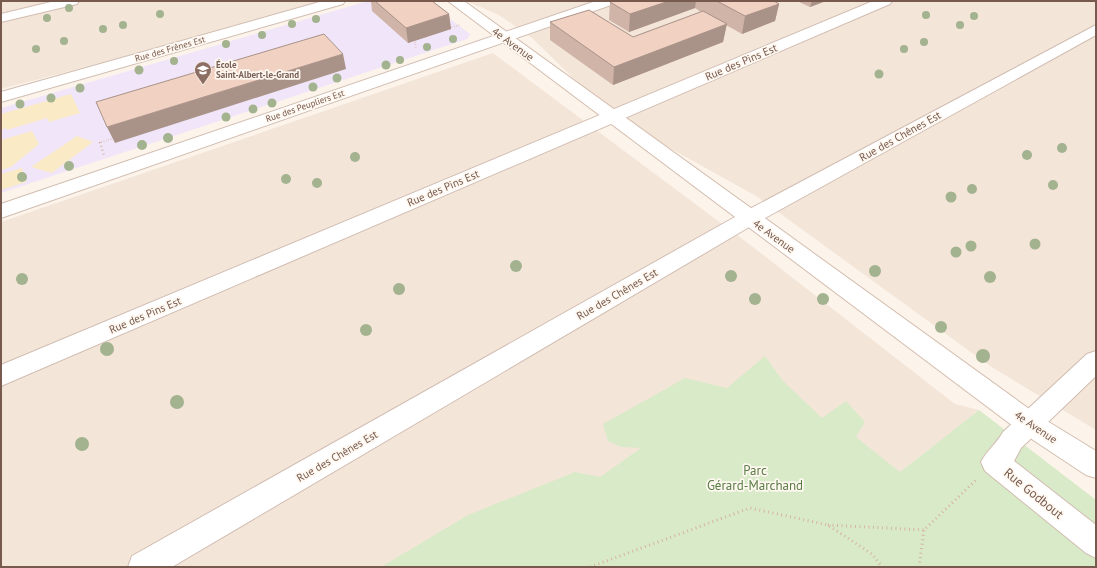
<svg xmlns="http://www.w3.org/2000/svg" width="1097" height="568" viewBox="0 0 1097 568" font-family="'PT Sans',sans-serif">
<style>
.residential{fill:#f4e5d9}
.education{fill:#f1e6f9}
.green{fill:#d9eac8}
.sand{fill:#faeac6}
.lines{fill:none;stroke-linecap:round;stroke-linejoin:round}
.street-casing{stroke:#d1bdb2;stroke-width:2}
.secondary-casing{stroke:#d4bdaf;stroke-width:2}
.path-far2{stroke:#d6b4a5;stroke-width:2;stroke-dasharray:0.5 2;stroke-linecap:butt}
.path-far1{stroke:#d6b4a5;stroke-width:2.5;stroke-dasharray:1 3;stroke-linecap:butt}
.path{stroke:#d6b4a5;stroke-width:3;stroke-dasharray:1 3.5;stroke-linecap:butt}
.street{fill:#fff;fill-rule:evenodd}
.secondary{fill:#fff;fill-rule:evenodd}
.tree{fill:#a3b28f}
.wall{fill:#cfb4a7}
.shaded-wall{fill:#a99288}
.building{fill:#f1d1c2;stroke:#a99288}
.labels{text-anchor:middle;stroke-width:3.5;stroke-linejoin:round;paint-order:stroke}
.far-street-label{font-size:9px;fill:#77594d;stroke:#fef8f1}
.far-education-label{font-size:9px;font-weight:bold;fill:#785e54;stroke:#fef8f1;text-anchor:start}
.street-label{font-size:11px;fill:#77594d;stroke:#fef8f1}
.near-park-label{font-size:13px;fill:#5a7c45;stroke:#fef8f1}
.near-street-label{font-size:13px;fill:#77594d;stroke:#fef8f1}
</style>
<rect width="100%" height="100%" fill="#fcf4ea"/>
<g class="residential">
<path d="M1,1H338L1,89Z"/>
<path d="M466,1H1096V430L990,366L756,196L612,116L532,38L499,15Z"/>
<path d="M493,53L753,247L955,404L979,410L889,481L470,567H1V222Z"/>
</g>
<path class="education" d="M368,1H427L470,34L467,39L1,193V108Z"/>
<path class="green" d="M765,356L783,381L822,418L846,401L865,422L856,437L900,472L979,410L1096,500V567H381L468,515L575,472L600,477L641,448L621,447L608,441L603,424L685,378L727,388Z"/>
<g class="sand">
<path d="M71,94L80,113L49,122L47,118L7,130L6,128L1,130V114Z"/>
<path d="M32,131L39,144L11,167L1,170V140Z"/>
<path d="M77,136L93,142L52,173L31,167Z"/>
<path d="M22,168L26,182L1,190V174Z"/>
</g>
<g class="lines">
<g class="street-casing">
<g id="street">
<path d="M55,1H79L77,4L1,22V14Z"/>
<path d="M323,1H345L343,4L1,102V92Z"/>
<path d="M596,1H616L614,4L1,218V204Z"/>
<path d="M873,1H892L890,4L1,386V365Z"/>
<path d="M1096,25V35L756,223L172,567H128L132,556L742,213Z"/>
<path d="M1096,351V376L1021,448L1014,461L1096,525V558L1086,553L985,471L981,462C987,450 997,443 1003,432L1087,354Z"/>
</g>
</g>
<g class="secondary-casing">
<path id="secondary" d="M448,1H464L1039,416L1096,451V478L1086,475L1021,432Z"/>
</g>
<g class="path-far2">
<path d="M449,28L460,25"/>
<path d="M415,42L416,49"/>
<path d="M99,143L114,138"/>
</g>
<path class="path-far1" d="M100,142L104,156"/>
<g class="path">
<path d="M828,525L924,530L976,480"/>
<path d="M590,567L750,508L828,525L872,554L882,567"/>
<path d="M919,567L924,530"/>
</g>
<use href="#street" class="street"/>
<use href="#secondary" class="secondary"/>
</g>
<g class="tree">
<circle cx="69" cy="8" r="4"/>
<circle cx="160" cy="14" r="4"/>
<circle cx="926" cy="15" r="4"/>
<circle cx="974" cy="16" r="4"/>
<circle cx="47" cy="18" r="4"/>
<circle cx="316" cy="19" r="4"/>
<circle cx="292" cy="24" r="4"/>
<circle cx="123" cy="25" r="4"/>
<circle cx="960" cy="25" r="4"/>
<circle cx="103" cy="29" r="4"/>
<circle cx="262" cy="35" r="4"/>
<circle cx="453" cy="39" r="4"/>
<circle cx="64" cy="41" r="4"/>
<circle cx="924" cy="42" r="4"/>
<circle cx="226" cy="44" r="4"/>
<circle cx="427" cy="47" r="4"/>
<circle cx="36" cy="49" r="4"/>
<circle cx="904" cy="49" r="4"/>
<circle cx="400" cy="60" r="4"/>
<circle cx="174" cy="61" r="4"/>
<circle cx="386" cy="65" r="4.5"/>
<circle cx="139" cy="70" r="4.5"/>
<circle cx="879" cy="74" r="4.5"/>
<circle cx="337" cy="78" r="4.5"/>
<circle cx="313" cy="87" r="4.5"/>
<circle cx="80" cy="88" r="4.5"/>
<circle cx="51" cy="98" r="4.5"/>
<circle cx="272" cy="103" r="4.5"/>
<circle cx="20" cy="104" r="4.5"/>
<circle cx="253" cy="109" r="4.5"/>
<circle cx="226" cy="117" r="4.5"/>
<circle cx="168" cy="138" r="5"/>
<circle cx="142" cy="145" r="5"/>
<circle cx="1062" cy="148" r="5"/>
<circle cx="1027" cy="155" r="5"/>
<circle cx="355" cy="157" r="5"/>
<circle cx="69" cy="166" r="5"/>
<circle cx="22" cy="177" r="5"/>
<circle cx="286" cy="179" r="5"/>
<circle cx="317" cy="183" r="5"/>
<circle cx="1053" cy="185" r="5"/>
<circle cx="972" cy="189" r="5"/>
<circle cx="951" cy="197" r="5.5"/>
<circle cx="1035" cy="244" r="5.5"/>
<circle cx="971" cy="246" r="5.5"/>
<circle cx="956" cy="252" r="5.5"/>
<circle cx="516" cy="266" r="6"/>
<circle cx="875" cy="271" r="6"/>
<circle cx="731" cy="276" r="6"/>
<circle cx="990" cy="277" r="6"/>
<circle cx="22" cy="279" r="6"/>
<circle cx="399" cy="289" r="6"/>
<circle cx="755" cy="299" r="6"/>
<circle cx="823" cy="299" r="6"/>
<circle cx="941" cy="327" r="6"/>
<circle cx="366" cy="330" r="6"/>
<circle cx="107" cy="349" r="7"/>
<circle cx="983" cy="356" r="7"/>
<circle cx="177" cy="402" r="7"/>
<circle cx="82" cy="444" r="7"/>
</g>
<g class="wall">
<path d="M371,1H432L449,14L451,29L408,43L372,11Z"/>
<path d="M613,1H774L779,4L775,21L742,34L726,25L723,42L613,85L550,40V22L633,37L701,12L695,8L629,32L609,20L610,2Z"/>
<path d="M797,1H826L810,7Z"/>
</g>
<g class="shaded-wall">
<path d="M669,1H696L695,8L629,32L630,14Z"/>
<path d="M812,1H826L810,7Z"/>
<path d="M779,4L775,21L742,34L745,16Z"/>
<path d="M449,14L451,29L408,43L406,28Z"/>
<path d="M727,24L723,42L613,85L614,67Z"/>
<path d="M343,54L346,69L115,143L107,127Z"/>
</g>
<g class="building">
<path d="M375,1H432L449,14L406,28Z"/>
<path d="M613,1H669L630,14L610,2Z"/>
<path d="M717,1H774L779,4L745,16Z"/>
<path d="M589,10L633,37L703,11L727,24L614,67L550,22Z"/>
<path d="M324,34L343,54L107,127L96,102Z"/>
</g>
<defs>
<g id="school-pin" transform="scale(0.9)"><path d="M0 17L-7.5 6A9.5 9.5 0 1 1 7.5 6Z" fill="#8d6e63" stroke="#fef8f1"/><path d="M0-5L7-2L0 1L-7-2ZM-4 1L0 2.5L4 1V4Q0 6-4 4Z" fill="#fff"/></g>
</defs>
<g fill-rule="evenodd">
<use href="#school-pin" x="203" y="70"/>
</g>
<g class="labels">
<g class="far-street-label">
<text transform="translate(170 49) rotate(-16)" y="3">Rue des Frênes Est</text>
<text transform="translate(305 106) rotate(-19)" y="3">Rue des Peupliers Est</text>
</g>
<g class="far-education-label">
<text x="216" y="68">École<tspan x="216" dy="10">Saint-Albert-le-Grand</tspan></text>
</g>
<g class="street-label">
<text transform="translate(513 44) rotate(36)" y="4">4e Avenue</text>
<text transform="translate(741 62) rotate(-23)" y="4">Rue des Pins Est</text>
<text transform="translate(900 136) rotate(-29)" y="4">Rue des Chênes Est</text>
<text transform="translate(443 188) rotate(-23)" y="4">Rue des Pins Est</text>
<text transform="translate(774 236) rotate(36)" y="4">4e Avenue</text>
<text transform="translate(617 294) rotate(-30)" y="4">Rue des Chênes Est</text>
<text transform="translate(145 315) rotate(-23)" y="4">Rue des Pins Est</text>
<text transform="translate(1036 427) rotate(34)" y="4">4e Avenue</text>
<text transform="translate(337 456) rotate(-30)" y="4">Rue des Chênes Est</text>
</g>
<g class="near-park-label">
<text x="755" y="475">Parc<tspan x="755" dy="15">Gérard-Marchand</tspan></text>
</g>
<g class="near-street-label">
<text transform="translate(1034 493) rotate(39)" y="5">Rue Godbout</text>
</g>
</g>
<rect width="1097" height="568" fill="none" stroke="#77594d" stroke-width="4"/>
</svg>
